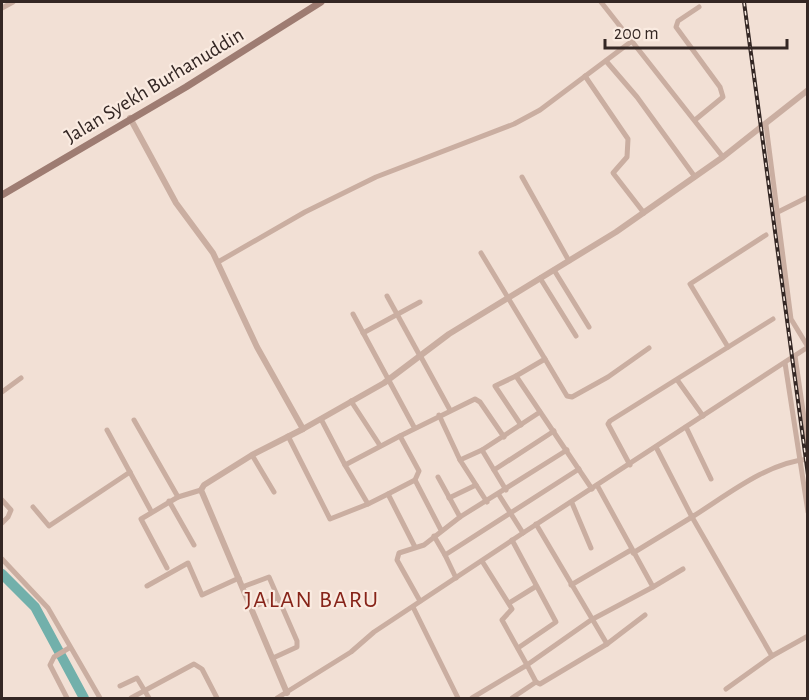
<svg xmlns="http://www.w3.org/2000/svg" width="809" height="700" viewBox="0 0 809 700" font-family="'Alegreya Sans',sans-serif">
<style>
.lines{fill:none;stroke-linecap:round;stroke-linejoin:round}
.river{stroke:#72b0ab;stroke-width:10}
.minor{stroke:#caaea1;stroke-width:5}
.tertiary{stroke:#caaea1;stroke-width:6}
.secondary{stroke:#9e7c72;stroke-width:7}
.rail-casing{stroke:#342724;stroke-width:4}
.rail{stroke:#faebe1;stroke-width:1.5;stroke-dasharray:4.5;stroke-linecap:butt}
.labels{text-anchor:middle;stroke-width:4.5;stroke-linejoin:round;paint-order:stroke}
.street-label{font-size:21px;fill:#342724;stroke:#faebe1}
.quarter-label{font-size:24px;letter-spacing:1.5px;fill:#872419;stroke:#faebe1}
</style>
<rect width="100%" height="100%" fill="#f2e0d5"/>
<g class="lines">
<path class="river" d="M2,574L35,607L84,698"/>
<g class="minor">
<path d="M601,2L723,157"/>
<path d="M2,8L13,2"/>
<path d="M606,61L637,97L695,177"/>
<path d="M585,76L628,139L627,157L613,173L644,213"/>
<path d="M695,120L723,97L720,87L676,27L678,21L699,7"/>
<path d="M522,177L569,261"/>
<path d="M776,213L808,197"/>
<path d="M481,253L545,359L516,376L592,489"/>
<path d="M218,262L305,212L376,177L514,124L540,110L632,41"/>
<path d="M554,270L589,327"/>
<path d="M540,278L576,336"/>
<path d="M387,296L420,356"/>
<path d="M353,314L414,427"/>
<path d="M363,333L420,302"/>
<path d="M728,347L690,284L766,235"/>
<path d="M795,356L808,445"/>
<path d="M421,357L450,410"/>
<path d="M545,359L567,396L572,397L608,377L649,348"/>
<path d="M785,363L808,512"/>
<path d="M516,376L495,386L521,425"/>
<path d="M678,381L703,416"/>
<path d="M2,392L21,378"/>
<path d="M351,401L379,444"/>
<path d="M439,415L460,460"/>
<path d="M321,419L345,465"/>
<path d="M134,420L178,497"/>
<path d="M686,427L711,479"/>
<path d="M107,430L151,511"/>
<path d="M288,436L330,519L368,504"/>
<path d="M400,436L475,399L480,402L504,437"/>
<path d="M656,447L692,517C726,496 766,463 808,459"/>
<path d="M482,450L460,460L487,502"/>
<path d="M252,455L274,492"/>
<path d="M630,465L608,424L610,421L773,319"/>
<path d="M494,470L482,450L540,412"/>
<path d="M438,477L460,517"/>
<path d="M506,490L494,470L554,431"/>
<path d="M388,494L415,480"/>
<path d="M499,495L523,533"/>
<path d="M449,498L476,485"/>
<path d="M2,500L11,510L8,517L2,523"/>
<path d="M169,501L194,545"/>
<path d="M572,503L591,548"/>
<path d="M33,507L49,526L130,472"/>
<path d="M536,524L607,644"/>
<path d="M434,536L445,555"/>
<path d="M512,540L556,622L518,648"/>
<path d="M415,547L388,494L368,504L345,465L400,436L419,471L415,480L441,530"/>
<path d="M633,553L692,517L772,656"/>
<path d="M2,559L48,608L100,698"/>
<path d="M167,568L141,519L178,497L201,490"/>
<path d="M456,578L445,555L579,469"/>
<path d="M571,585L631,550"/>
<path d="M147,586L188,563L202,595L239,578"/>
<path d="M242,587L269,577L297,641V647L273,658"/>
<path d="M653,587L683,569"/>
<path d="M420,601L397,560L399,553L424,545L460,517L567,450"/>
<path d="M509,603L535,587"/>
<path d="M251,607L278,598"/>
<path d="M413,607L458,698"/>
<path d="M536,682L527,665L591,620L653,587L597,485"/>
<path d="M120,686L137,678L149,698"/>
<path d="M726,689L772,656L808,636"/>
<path d="M67,698L50,665L54,657L69,648"/>
<path d="M131,698L194,664L202,669L217,698"/>
<path d="M277,698L351,652L374,632L523,533L808,347L791,319L766,125"/>
<path d="M472,698L527,665L502,620L512,609L482,561"/>
<path d="M512,698L536,682L540,684L607,644L645,615"/>
</g>
<g class="tertiary">
<path d="M130,118L176,203L213,253L257,347L303,429L384,383L449,334L616,232L723,157L808,90"/>
<path d="M287,693L201,490L204,485L252,455L303,429"/>
</g>
<path class="secondary" d="M2,195L186,87L321,2"/>
<g class="rail-casing">
<path id="rail" d="M744,2L808,475"/>
</g>
<use href="#rail" class="rail"/>
</g>
<g class="labels">
<g class="street-label">
<text transform="translate(154 85) rotate(-31)" y="7">Jalan Syekh Burhanuddin</text>
</g>
<g class="quarter-label">
<text x="312" y="607">JALAN BARU</text>
</g>
</g>
<rect width="809" height="700" fill="none" stroke="#342724" stroke-width="6"/>
<path d="M605 39v9h182v-9" fill="none" stroke="#342724" stroke-width="3"/>
<text x="614" y="39" font-size="18" fill="#342724" stroke="#faebe1" stroke-width="4.5" paint-order="stroke">200 m</text>
</svg>
